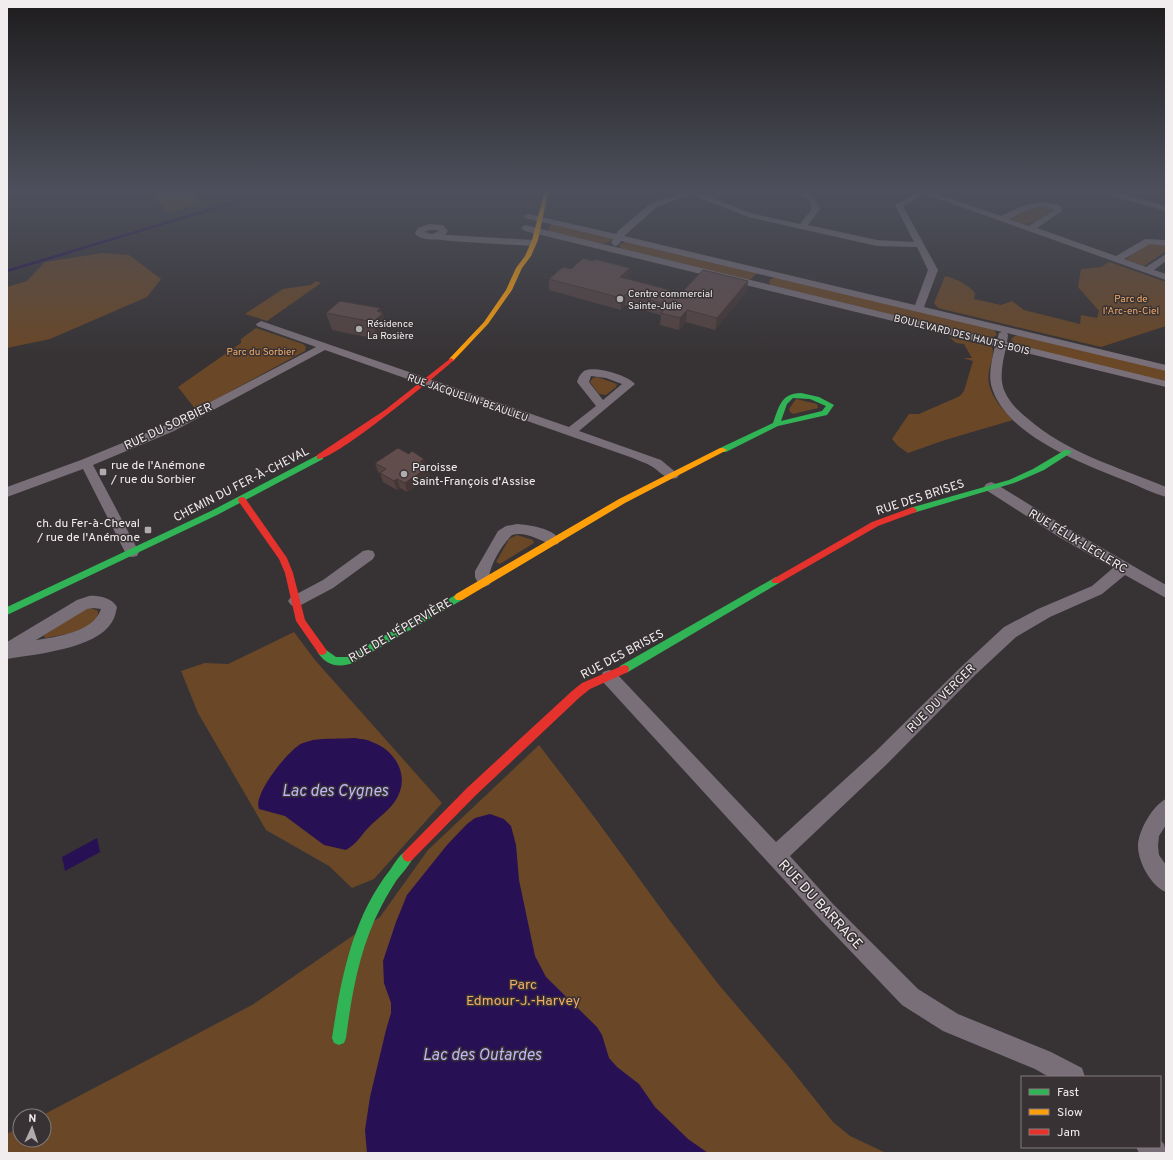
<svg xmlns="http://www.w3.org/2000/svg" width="1173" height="1160" viewBox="0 0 1173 1160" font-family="Overpass,sans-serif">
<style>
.green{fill:#694727}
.water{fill:#281054}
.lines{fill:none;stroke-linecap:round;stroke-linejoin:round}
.stream{stroke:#281054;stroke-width:2.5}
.street{fill:#786f78;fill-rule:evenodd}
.fast{fill:#30b455;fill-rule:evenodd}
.slow{fill:#ff9f0a;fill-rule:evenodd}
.jam{fill:#e5322d;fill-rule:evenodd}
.wall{fill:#534241}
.shaded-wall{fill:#433635}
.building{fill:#604d4c;stroke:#433635}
.poi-dot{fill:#b0acad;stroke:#383234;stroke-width:1.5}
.labels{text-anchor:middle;stroke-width:3;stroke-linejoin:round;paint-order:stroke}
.far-poi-label{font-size:10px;fill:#f1edee;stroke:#383234;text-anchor:start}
.far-park-label{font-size:10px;fill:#f5ac68;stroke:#383234}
.far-street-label{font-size:10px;fill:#f1edee;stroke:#383234}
.street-label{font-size:12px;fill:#f1edee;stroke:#383234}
.poi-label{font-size:12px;fill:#f1edee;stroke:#383234;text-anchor:start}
.near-street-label{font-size:14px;fill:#f1edee;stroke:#383234}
.near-park-label{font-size:14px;fill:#f5ac68;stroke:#383234}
.near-water-label{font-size:16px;font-style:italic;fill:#bfb6f7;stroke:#383234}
</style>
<rect width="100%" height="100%" fill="#373335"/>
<g class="green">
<path d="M153,193H192L200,203L168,213Z"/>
<path d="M1039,205L1052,208V210C1039,219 1028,229 1012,219V218Z"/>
<path d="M551,223L611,238L612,240L607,243L600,244L548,232Z"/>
<path d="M625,242H631L757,273L750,280L621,249L619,245Z"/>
<path d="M1150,243L1166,246V251L1144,266L1127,260V258Z"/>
<path d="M103,253L129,255L161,279L147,297L50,339L7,348V287L27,281L45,262Z"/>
<path d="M1109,262L1166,282V326L1101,347L938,308L934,303L945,276C955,278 969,285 975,293L974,299L1001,305L1012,301L1024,310L1080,324L1081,315L1097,318L1099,311L1078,287L1081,269L1101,267Z"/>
<path d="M778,277L990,328L995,331L997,335L991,338H986L771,285L769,283L770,279Z"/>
<path d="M316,281L321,283L267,321L245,314L283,289L311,285Z"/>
<path d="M256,328L303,344L306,347L305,351L196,410L178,387L241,343V339Z"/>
<path d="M1019,335L1166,370V382L1015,345L1011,339L1015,336Z"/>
<path d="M949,337L992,347C995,354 990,364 989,371C985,391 1001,408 1013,420L945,440L908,453L898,446L892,439L909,414H919L960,396L964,391L973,361L963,358H972L964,344L956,343Z"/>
<path d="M597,377L617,384L616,387L606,395L599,394L590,382L593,378Z"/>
<path d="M796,399L817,404L818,408L793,414L790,412L789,409Z"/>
<path d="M517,535L533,540L534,543L500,564L496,562L509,539Z"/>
<path d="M91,608L98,611C100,631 60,635 46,638L44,637V635L85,609Z"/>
<path d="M294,632L315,660L442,803L374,879L352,888L329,866L266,830L198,713L181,671L205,663L228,664Z"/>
<path d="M539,745L595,818L670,921L719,985L790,1068L833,1122L850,1136L886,1153H7V1134L20,1127V1140H44V1116H41L252,1005L380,917L428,850Z"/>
</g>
<g class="water">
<path d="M354,738C360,739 367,739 372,742C395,750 410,775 397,798C391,809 378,818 369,827C360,836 358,843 346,850L324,845L285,816L259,809C253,794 286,754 299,745C302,743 309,741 313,740C324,738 342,739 354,738Z"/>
<path d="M490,814L504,819L511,826L516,845L519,880L535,956L546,977L597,1027L602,1035L609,1058L617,1067L639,1084L655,1107L688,1139L708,1153H367L365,1130L370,1097L386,1030L391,1013V1003L384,983L383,961L396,922L407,895L447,845L467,824L475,818Z"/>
<path d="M97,838L100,852L65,871L62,857Z"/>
</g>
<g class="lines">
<path class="stream" d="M7,271L265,193"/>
<g class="street">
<path d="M681,193H700L750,213L800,224L812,209L808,199L798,193C811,191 815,198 820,209L808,225L877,240L914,242L895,205L917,193H934L1001,216C1021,206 1039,197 1061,206L1062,211L1037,228L1116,256L1145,239L1166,240V246L1150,244L1124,259L1146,267L1166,254V261L1154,270L1166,274V280L925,194L903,206L938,270L924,307L1166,365V371L1007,333L1008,335L1007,342L1166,381V387L1006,348C1003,361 999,377 1004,390C1009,402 1018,411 1027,418C1067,453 1118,467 1166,487V497C1152,493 1139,486 1126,481C1084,464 1010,437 993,391C987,377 992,360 995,346L525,231L521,228L525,225L997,340L999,333L1002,332L621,241L618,245L615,246L611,243L613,239L525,218L524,216L528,214L616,234L619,230L651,203ZM690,194L748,217L877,246L917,247L928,270L915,305L624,236L657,207ZM1043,206L1054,210L1029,226L1009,219L1032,208Z"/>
<path d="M1107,193H1118L1166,206V211L1108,195Z"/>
<path d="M429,224L443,225L448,231L445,235H449L533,240L537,243L533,246L449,241C438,238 426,242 416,235L415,233L418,228ZM430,230H438L439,231L432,234L424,232Z"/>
<path d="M261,321L569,427L596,406L577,382C578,378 580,374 584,371C593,365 628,375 635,384L579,431L661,460L679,475L677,478C666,481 660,471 651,466C644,462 637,460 630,457L325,350L174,431L93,465L139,552L137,556L132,557L127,556L83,469L7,497V487L81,460L166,425L316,347L257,326L256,324ZM591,376L606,378L622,384L603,400L589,382Z"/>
<path d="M991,482L996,484L1069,529L1166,585V598L1125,575L1102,594L1050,617L1016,637L973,677L887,764L790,856L833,904L918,989L958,1014L1051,1052L1082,1068L1085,1077H1049L1035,1069L943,1031L902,1005L819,918L603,682L601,677L603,672L609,670L615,672L776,842L875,752L961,667L1004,627L1038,609L1092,586L1113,568L1059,537L986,490L984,487L986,484Z"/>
<path d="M517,524C529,525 553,528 560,540L558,544L553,545C540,541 526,531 512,535C502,545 491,563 489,577L492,581L489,585L484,587L479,585L475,577V571L498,531L506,526Z"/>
<path d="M368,550L373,551L375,555L373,559L333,588L301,605L296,607L291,605L288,601L291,597L323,580L363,551Z"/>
<path d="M89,596C99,595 112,598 117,607C116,612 115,617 112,622C96,649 36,654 7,659V642L77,600ZM93,608L101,609C94,632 56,637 36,640L87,609Z"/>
<path d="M1166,799V825L1159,836L1158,846L1159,855L1166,865V892C1151,886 1138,862 1138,846C1138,831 1153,805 1166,799Z"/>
<path d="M1160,1140L1164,1144L1166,1153H1139L1136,1147H1160Z"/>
</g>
<g class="fast">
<path d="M801,393L819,397L834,405L827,415L778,426L726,452H720V448L773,423C779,407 781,393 801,393ZM793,398L810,399L826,406L822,411L781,421L787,404Z"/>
<path d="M1065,450H1068L1072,452L1044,470L1014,483L913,513L909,510L910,508L1009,480L1033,469Z"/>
<path d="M320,454L323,455V459L217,515L7,615V607L211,511Z"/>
<path d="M776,577L779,579L781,581L779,583L628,672L624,673L620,672L619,669L620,666Z"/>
<path d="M459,593L462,594L464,597L462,600L353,663C339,668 325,666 317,651L319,648L322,647L336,657H347Z"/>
<path d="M408,850L412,852L414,856C410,865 402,873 396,881C391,889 386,897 382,905C360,946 352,992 346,1038L344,1043L339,1045L334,1043L332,1038C341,979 352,918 390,870C395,863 400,853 408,850Z"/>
</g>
<g class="slow">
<path d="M544,193H548L538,240L531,256L522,268L512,290L488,324L453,361H449V359L484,322L506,290L516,268L525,256L532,240Z"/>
<path d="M720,448H723L727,450L625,503L462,600H456L454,597L456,594L619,499Z"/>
</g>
<g class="jam">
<path d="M451,358L454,360L453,361C436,376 333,462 317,459V455L385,410Z"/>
<path d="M242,497L245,498L287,558L293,573L305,620L325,648L327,651L325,654L322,655L319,654L296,621L285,573L279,559L239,502L238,500L239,498Z"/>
<path d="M913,507L917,510L916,512L878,526L779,583H773L771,581L773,579L872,522Z"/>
<path d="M624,665L628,666L629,669L628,672L590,689L580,697L475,796L412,860L408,862L404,860L402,856L404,852L467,788L572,691L582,683Z"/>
</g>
</g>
<g class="wall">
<path d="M549,279H629L681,293L748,281L746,292L715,330L686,322L679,330L660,325L661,315L625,305L621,310L549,290Z"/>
<path d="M380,308L381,312L383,313L387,330L377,339L332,330L326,313Z"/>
<path d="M409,454L426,466L430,476L407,492L400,488L397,490L383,482L380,473L378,472L375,463Z"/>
</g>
<g class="shaded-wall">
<path d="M630,268L629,279L620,277Z"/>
<path d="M748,281L746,292L715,330L717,318Z"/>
<path d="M626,294L625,305L621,310V298Z"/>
<path d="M380,308L381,314L383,313L387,330L377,339L373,322L377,311Z"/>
<path d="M687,310L686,322L679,330L680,318Z"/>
<path d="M424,459L427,467H428L430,476L407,492L405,483L420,462Z"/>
<path d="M397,479L400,488L397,490L394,481Z"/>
</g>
<g class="building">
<path d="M583,258L593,261L595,259L630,268L620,277L681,293L703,270L748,281L717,318L687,310L680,318L661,313L669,305L626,294L621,298L549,279L563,267L571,269Z"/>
<path d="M340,301L380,308L377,311L383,313L373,322L326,313Z"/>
<path d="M398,448L409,454L412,451L424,459L420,462L428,467L405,483L397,479L394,481L380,473L386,469L375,463Z"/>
</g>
<linearGradient id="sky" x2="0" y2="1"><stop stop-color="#1e1c1d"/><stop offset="0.54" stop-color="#4d505c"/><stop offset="1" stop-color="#4d505c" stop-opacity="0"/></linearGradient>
<rect width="1173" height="355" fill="url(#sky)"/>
<g class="poi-dot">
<circle cx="620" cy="299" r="4"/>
<circle cx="359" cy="329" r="4"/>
<rect x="99" y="468" width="8" height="8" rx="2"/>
<circle cx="404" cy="474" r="4"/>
<rect x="144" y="526" width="8" height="8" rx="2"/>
</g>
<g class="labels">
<g class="far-poi-label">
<text x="628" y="297">Centre commercial<tspan x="628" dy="12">Sainte-Julie</tspan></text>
<text x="367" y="327">Résidence<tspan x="367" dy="12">La Rosière</tspan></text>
</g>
<g class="far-park-label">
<text x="1131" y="302">Parc de<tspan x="1131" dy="12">l'Arc-en-Ciel</tspan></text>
<text x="261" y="355">Parc du Sorbier</text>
</g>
<g class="far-street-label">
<text transform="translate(962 334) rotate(14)" y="4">BOULEVARD DES HAUTS-BOIS</text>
<text transform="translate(468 397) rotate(19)" y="4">RUE JACQUELIN-BEAULIEU</text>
</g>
<g class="street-label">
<text transform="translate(168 426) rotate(-25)" y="4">RUE DU SORBIER</text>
<text transform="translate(241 484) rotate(-27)" y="4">CHEMIN DU FER-À-CHEVAL</text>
<text transform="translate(920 497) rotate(-18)" y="4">RUE DES BRISES</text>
<text transform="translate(1078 541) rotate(31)" y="4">RUE FÉLIX-LECLERC</text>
<text transform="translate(400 630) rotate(-30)" y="4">RUE DE L'ÉPERVIÈRE</text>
<text transform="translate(622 654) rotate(-28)" y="4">RUE DES BRISES</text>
<text transform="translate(941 698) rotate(-45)" y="4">RUE DU VERGER</text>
</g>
<g class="poi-label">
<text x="111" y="469">rue de l'Anémone<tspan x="111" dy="14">/ rue du Sorbier</tspan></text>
<text x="412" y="471">Paroisse<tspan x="412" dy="14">Saint-François d'Assise</tspan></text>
<text x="140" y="527" text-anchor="end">ch. du Fer-à-Cheval<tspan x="140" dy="14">/ rue de l'Anémone</tspan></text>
</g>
<g class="near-street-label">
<text transform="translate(821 904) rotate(47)" y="5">RUE DU BARRAGE</text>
</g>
<g class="near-park-label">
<text x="523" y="989">Parc<tspan x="523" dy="16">Edmour-J.-Harvey</tspan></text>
</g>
<g class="near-water-label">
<text x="335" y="796">Lac des Cygnes</text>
<text x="482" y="1060">Lac des Outardes</text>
</g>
</g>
<rect width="1173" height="1160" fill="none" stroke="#f1edee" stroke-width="16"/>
<rect x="1021" y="1076" width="140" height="72" fill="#383234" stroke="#827d7e"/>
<rect x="1029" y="1089" width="20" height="6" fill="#30b455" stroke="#827d7e"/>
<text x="1057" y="1096" font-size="12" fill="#f1edee">Fast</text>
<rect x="1029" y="1109" width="20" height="6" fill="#ff9f0a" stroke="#827d7e"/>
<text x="1057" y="1116" font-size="12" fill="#f1edee">Slow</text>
<rect x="1029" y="1129" width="20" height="6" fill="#e5322d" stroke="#827d7e"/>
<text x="1057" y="1136" font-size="12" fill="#f1edee">Jam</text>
<g transform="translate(32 1128) rotate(3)"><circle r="19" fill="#383234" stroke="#827d7e"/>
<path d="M0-3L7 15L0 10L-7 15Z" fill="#b0acad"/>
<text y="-6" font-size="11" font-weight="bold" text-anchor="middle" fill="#f1edee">N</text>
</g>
</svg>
